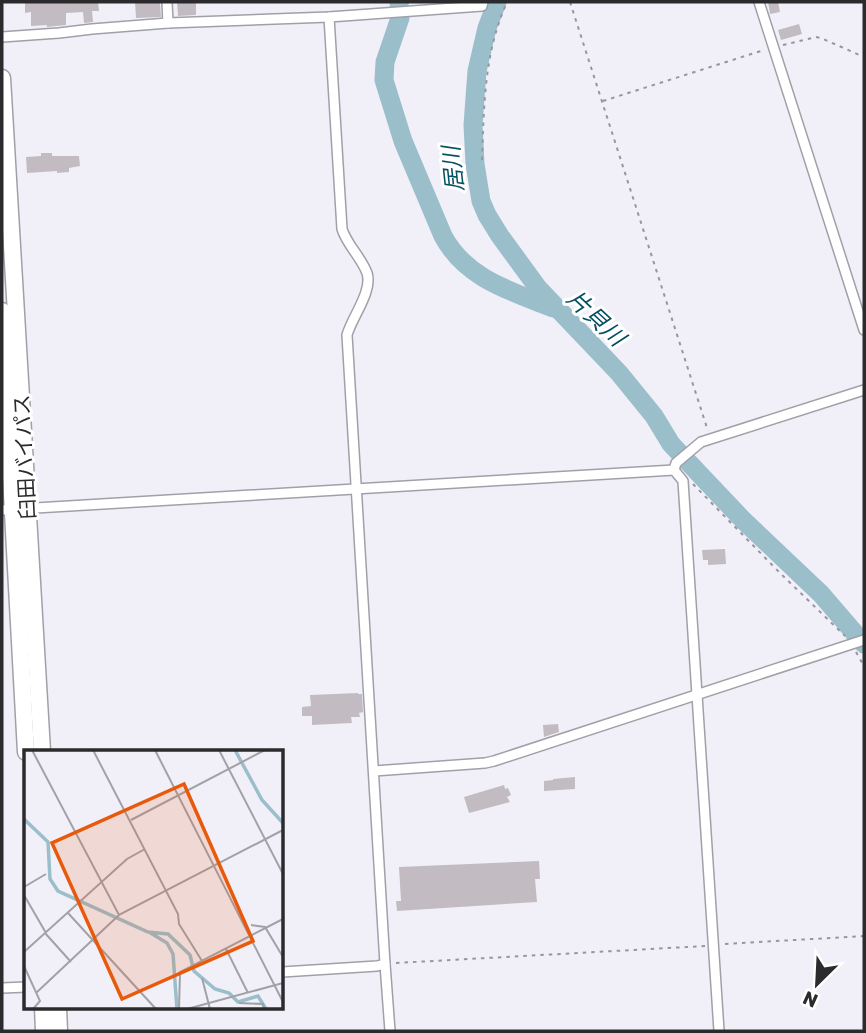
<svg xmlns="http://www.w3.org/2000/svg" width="866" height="1033" viewBox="0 0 866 1033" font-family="Rubik,'Noto Sans JP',sans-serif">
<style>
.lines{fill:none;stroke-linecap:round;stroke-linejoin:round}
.river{stroke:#9bbecb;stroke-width:19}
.building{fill:#c2bcc2}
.street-casing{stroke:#a1a0a8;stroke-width:12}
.highway-casing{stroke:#a1a0a8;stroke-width:19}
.path{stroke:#96969b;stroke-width:2;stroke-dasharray:3.5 5;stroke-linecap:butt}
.street{stroke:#fff;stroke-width:9}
.highway{stroke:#fff;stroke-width:16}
.labels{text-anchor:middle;stroke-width:6;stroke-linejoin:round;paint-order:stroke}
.street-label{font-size:21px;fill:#2b2b2e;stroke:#fff}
.water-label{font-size:23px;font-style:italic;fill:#065063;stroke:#fff}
.inset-river{fill:none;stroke:#9bbecb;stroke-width:3.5}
.inset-road{fill:none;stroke:#a2a1a7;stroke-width:2}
.view{fill:#e8590c;fill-opacity:0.15;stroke:#e8590c;stroke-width:3.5}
.inset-edge{fill:none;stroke:#2b2b2e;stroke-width:3.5}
</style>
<rect width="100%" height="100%" fill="#f1f0f8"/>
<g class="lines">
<g class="river">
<path d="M399,2L400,18L385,62L384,80L403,141L443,236C466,279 511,291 553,308"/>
<path d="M497,2L487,28L477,71L473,125L475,164L481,201L487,215L500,236L538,288L619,373L654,416L671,444L743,520L821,594L864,644"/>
</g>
</g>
<g class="building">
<path d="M25,2H98L99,11H92L93,22L84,23L83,12L66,13V25L47,27V25L31,26V12L25,13Z"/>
<path d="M135,2L160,3L161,17L136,18Z"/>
<path d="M177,2H196V15L178,16Z"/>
<path d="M768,2H778L780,12L770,14Z"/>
<path d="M799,24L802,34L781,40L778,30Z"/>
<path d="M41,153H52V156H79L80,166L69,168V172L57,173V171L27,173L26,157L41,156Z"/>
<path d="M725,549L726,564L708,565V560H703L702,550Z"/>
<path d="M358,693V694H362L363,712L359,713L360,717H351L352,723L312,725V716H302V707L311,706L310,695Z"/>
<path d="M558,724L559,732L544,737L543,725Z"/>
<path d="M575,777V789L544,791V781L553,780V779Z"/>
<path d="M504,785L505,789L508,788L511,795L507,797L510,802L469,813L464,797Z"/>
<path d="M539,861L540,879H535L537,902L397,911L396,901H401L399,867Z"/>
</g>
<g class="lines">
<g class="street-casing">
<g id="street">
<path d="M167,2L168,23"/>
<path d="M759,2L864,330"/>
<path d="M329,17L342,229C347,245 361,257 367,273C373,291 352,317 347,335L385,964L390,1031"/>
<path d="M2,37L59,33L92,29L168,23L329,17L482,6L483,2"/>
<path d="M674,470L676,463L701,442L864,390"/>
<path d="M2,510L674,470L683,481L719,1031"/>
<path d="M374,771L485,763L494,761L864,640"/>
<path d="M282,972L377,966L385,964"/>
<path d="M2,988L26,987"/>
</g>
</g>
<g class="highway-casing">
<g id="highway">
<path d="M2,78L42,751"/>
<path d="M2,311L26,752"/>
<path d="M43,1007L44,1031"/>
<path d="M58,1007L59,1031"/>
</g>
</g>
<g class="path">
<path d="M570,2L708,431"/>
<path d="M783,45L816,37L821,38L864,57"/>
<path d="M603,101L764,50"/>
<path d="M482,160C484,105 484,53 507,2"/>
<path d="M693,484L780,573L845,636"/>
<path d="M856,652L864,666"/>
<path d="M725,944L864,936"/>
<path d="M396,963L705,946"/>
</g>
<use href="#street" class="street"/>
<use href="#highway" class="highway"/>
</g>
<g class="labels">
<g class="street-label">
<text transform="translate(25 457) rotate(-93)" y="7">臼田バイパス</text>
</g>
<g class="water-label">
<text transform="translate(453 169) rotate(-96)" y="8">居川</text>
<text transform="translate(596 318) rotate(43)" y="8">片貝川</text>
</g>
</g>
<g transform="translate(24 750)">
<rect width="259" height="259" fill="#f1f0f8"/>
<path class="inset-river" d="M211,0L238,50L259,73M0,69L24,92L26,129L34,141L124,182L144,184L166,205L170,221L191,239L205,243L214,252L234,246L242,259M125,182L143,193L149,204L153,259"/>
<path class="inset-road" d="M8,0L95,165L259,80M69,0L154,164L155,174L178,211M131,0L259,252M195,0L259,124M107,70L241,0M0,137L22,124M0,145L22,183M44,163L132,259M227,175L241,177L259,207M21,183L47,212M202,199L224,243M0,202L103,109L121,99M0,216L16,251L9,259M178,228L186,259M12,243L95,165M215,253L239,254L240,259M155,259L156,222L259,169M163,259L259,233"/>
<path class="view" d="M160,34L229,191L98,249L28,93Z"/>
<rect width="259" height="259" class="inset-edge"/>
</g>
<rect width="866" height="1033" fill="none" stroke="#2b2b2e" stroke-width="7"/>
<g transform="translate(817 984) rotate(204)" stroke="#ffffff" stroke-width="5" paint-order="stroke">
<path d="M0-5L12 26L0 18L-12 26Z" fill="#2b2b2e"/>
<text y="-10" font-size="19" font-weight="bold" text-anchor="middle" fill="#2b2b2e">N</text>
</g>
</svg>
